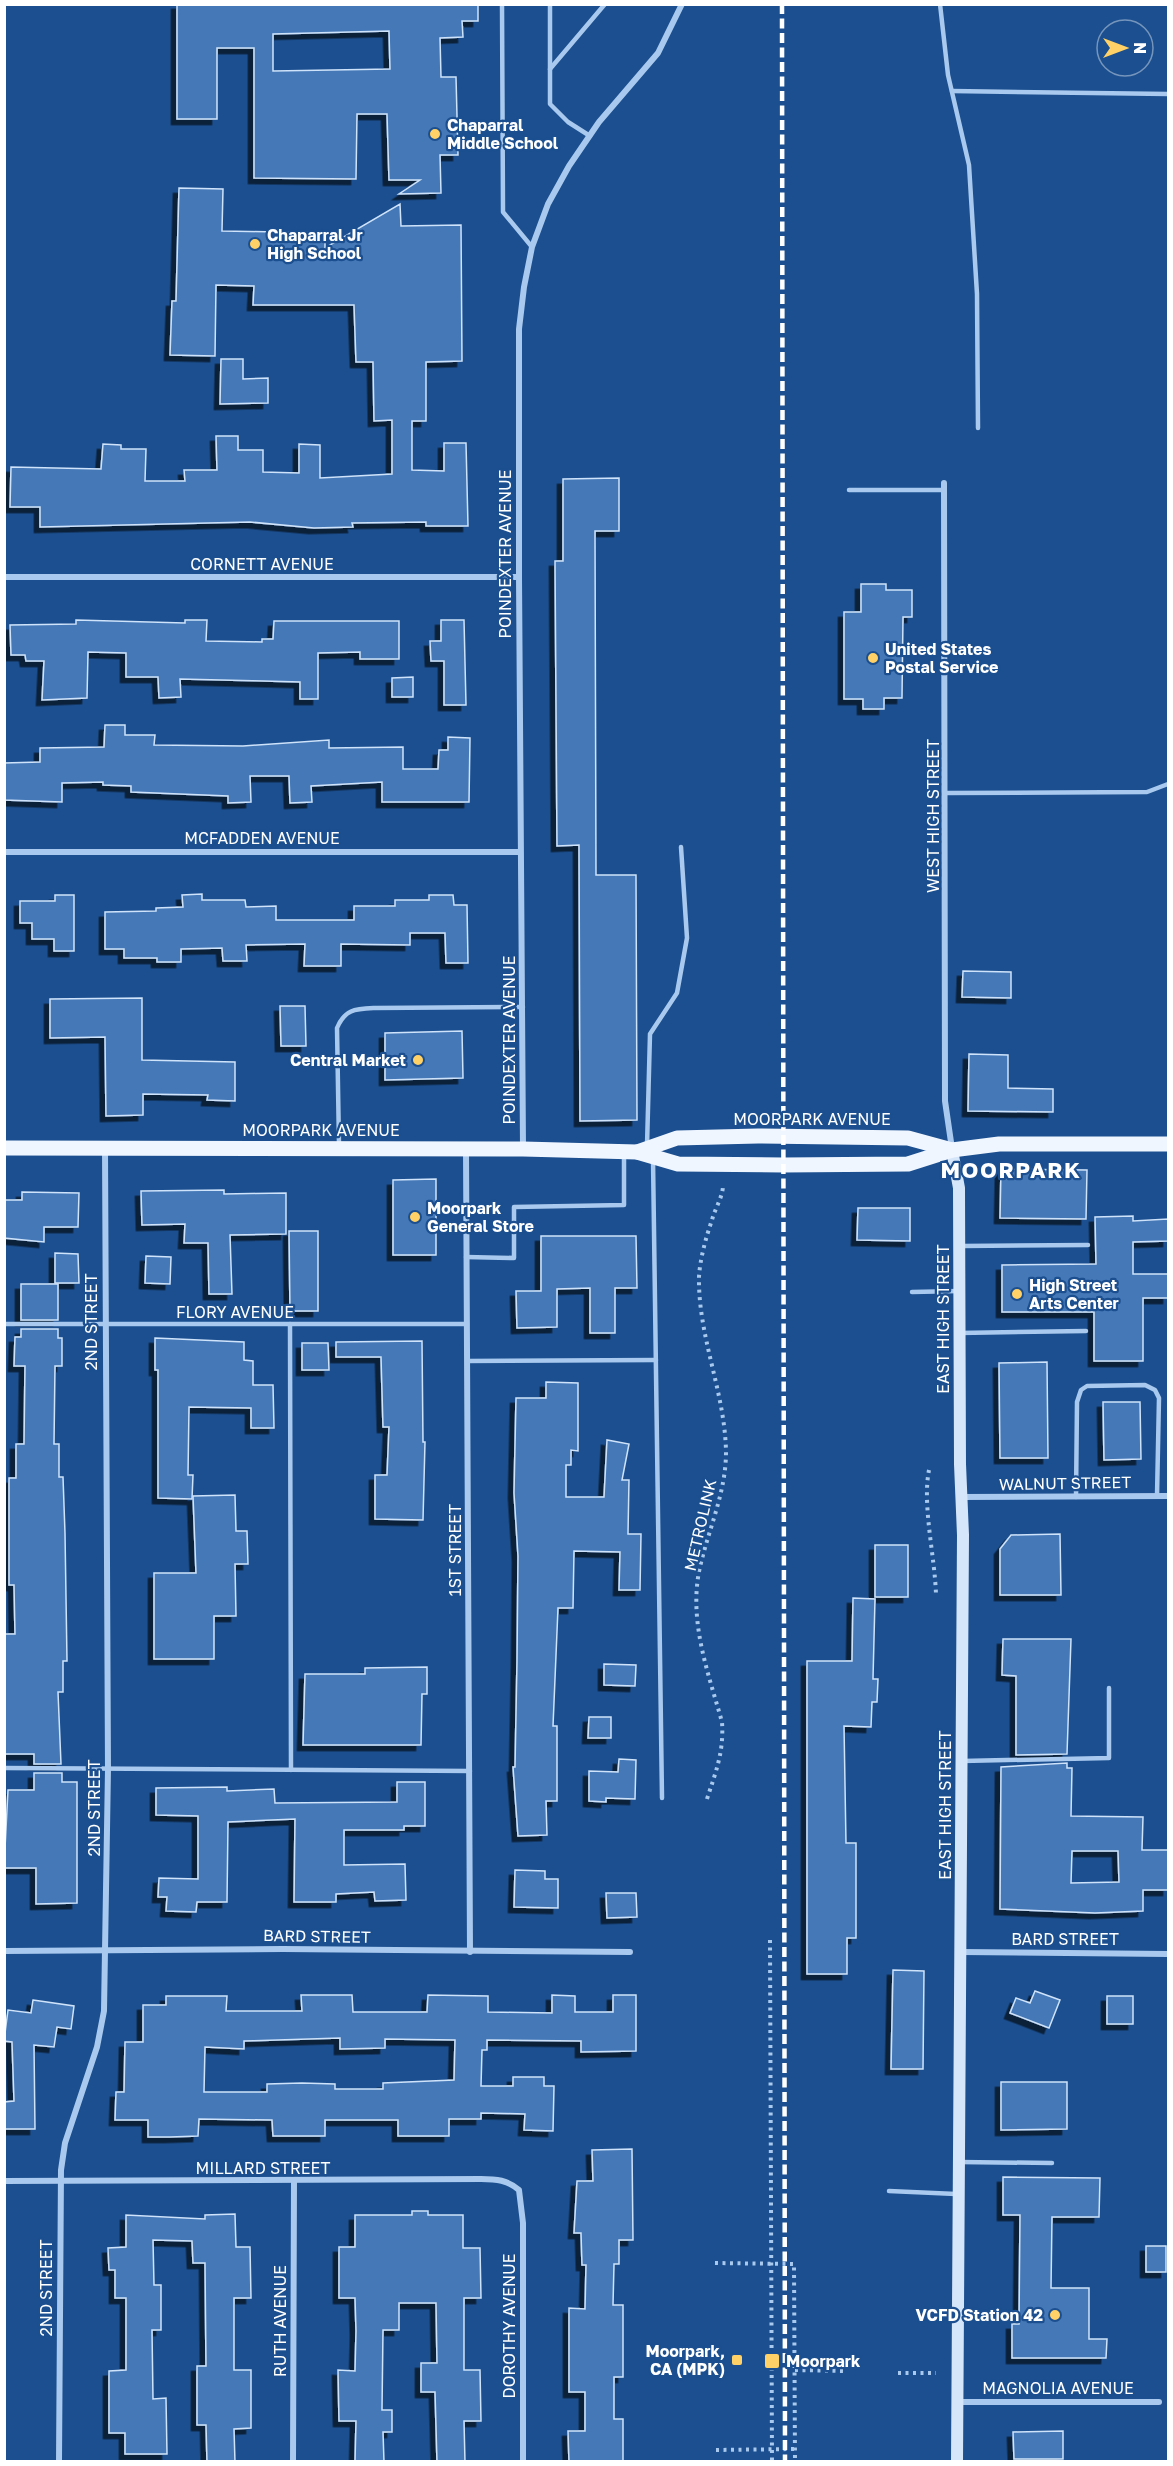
<svg xmlns="http://www.w3.org/2000/svg" width="1173" height="2466" viewBox="0 0 1173 2466" font-family="'Golos Text',sans-serif">
<style>
.building{fill:#4478b7;stroke:#cfe3fa;stroke-width:1.5;fill-rule:evenodd;filter:url(#shadow)}
.lines{fill:none;stroke-linecap:round;stroke-linejoin:round}
.path{stroke:#a9c9ee;stroke-width:4;stroke-dasharray:3 4.5;stroke-linecap:butt}
.lane{stroke:#a9c9ee;stroke-width:4.5}
.street{stroke:#a9c9ee;stroke-width:6}
.secondary{stroke:#d6e6fa;stroke-width:12}
.primary{stroke:#f0f6ff;stroke-width:15}
.rail{stroke:#fff;stroke-width:4.5;stroke-dasharray:10 4.5;stroke-linecap:butt}
.poi-dot{fill:#ffd166;stroke:#1b4f8f;stroke-width:2}
.labels{text-anchor:middle;stroke-width:4.5;stroke-linejoin:round;paint-order:stroke}
.poi-label{font-size:16px;font-weight:bold;fill:#fff;stroke:#1b4f8f;text-anchor:start}
.street-label{font-size:16px;fill:#fff;stroke:#1b4f8f}
.district-label{font-size:22px;font-weight:bold;letter-spacing:1.5px;fill:#fff;stroke:#1b4f8f}
</style>
<defs>
<filter id="shadow"><feDropShadow dx="-5.5" dy="5.5" stdDeviation="0" flood-color="#0009"/></filter>
</defs>
<rect width="100%" height="100%" fill="#1b4f8f"/>
<g class="building">
<path d="M177,4H478V21H462L463,37L440,38L441,77H456L458,155H440L441,193L399,194L420,180H389L387,114H357L356,179L254,178V48H217V119H177ZM389,31L390,69L273,71V34Z"/>
<path d="M179,188L223,189L222,231L325,233V248L400,204L401,226L461,225L462,361L426,362V421H412V470L444,471V443H466L468,526H426V522L352,523L353,527L314,528L250,522L40,527V507H10L11,467L101,469L103,444L121,445V449H146L145,481H185L184,470H217L216,436H238V450H263V472L299,473V444L320,445V478L392,474V420L374,421L373,362H356L354,305H253L254,286L216,285L215,356L170,355L172,301H176Z"/>
<path d="M221,359H243V379L268,378V403L220,404Z"/>
<path d="M619,478V531H595L596,875H636L637,1120L580,1121L579,845L557,846L555,561H563V479Z"/>
<path d="M861,584H886V590H912V617H903L902,698H884V709H863V699H844V612H861Z"/>
<path d="M76,620L185,623V620H207L206,641L262,642V639H273L274,621H399V659H360V652L318,653V699H300V682L180,679L181,697L159,698L158,677H126V653L88,652L87,698L42,700L44,661H26L25,655H11L10,625L76,624Z"/>
<path d="M441,620H464L466,705H444V661H431L430,641H441Z"/>
<path d="M413,677V697H392V678Z"/>
<path d="M105,725H125V735H155L154,745L243,746L329,740V748L403,747V769H438L439,750H448V737L470,738L469,802H382V782L311,786L312,802L290,803L289,776H250L251,802L228,803V796L131,792V786L103,785V782L62,783V802L4,800V763L40,762V748L104,747Z"/>
<path d="M202,894V900H245L246,907L276,906V920H354V906H395V900H429V895H453L454,905H467L468,963H446L445,933H410V945L341,944V966H304L305,944L246,945L247,961H223L222,948L181,949V962H157V958H124V949H105V912L156,911V908L183,907L182,895Z"/>
<path d="M55,895H74V951H54V939H32V923H20V901H55Z"/>
<path d="M963,971L1011,972V998L962,997Z"/>
<path d="M142,998V1060L235,1062V1101L207,1100L208,1095L143,1094V1115L106,1116L105,1037L50,1038V999Z"/>
<path d="M280,1006H305L306,1046H281Z"/>
<path d="M462,1031L463,1078L385,1080V1033Z"/>
<path d="M969,1054L1008,1055V1088L1053,1089V1112L968,1111Z"/>
<path d="M1001,1169L1087,1170L1086,1219L1000,1218Z"/>
<path d="M436,1179V1255H393V1180Z"/>
<path d="M224,1190V1194L286,1193V1234L230,1235L232,1294H209L208,1243H184L185,1224L142,1225L141,1191Z"/>
<path d="M22,1192L79,1193L78,1227H44V1242L4,1238V1200H22Z"/>
<path d="M858,1208H910V1241L857,1240Z"/>
<path d="M1133,1216V1221L1168,1219V1241L1133,1242V1274H1168V1298H1143V1361H1094V1312H1002V1265L1096,1264L1095,1217Z"/>
<path d="M289,1231H318V1311H290Z"/>
<path d="M541,1236H636L637,1288H615V1333H590V1288L557,1289V1327L517,1328L516,1291H541Z"/>
<path d="M55,1253L78,1254L79,1283H55Z"/>
<path d="M146,1256L171,1257L170,1284L145,1283Z"/>
<rect x="21" y="1284" width="37" height="36"/>
<path d="M21,1329H58V1338H62V1366H55L54,1444H59V1477H63L65,1533L67,1661H63V1692H58L61,1764H34V1754H4V1634H15L14,1585H9V1478H16V1444H24L25,1366H14L15,1337H21Z"/>
<path d="M155,1338L244,1342V1360L253,1361V1385H273L274,1428H251V1408L189,1407L188,1475H193L192,1499L158,1498V1370H155Z"/>
<path d="M422,1341L423,1442H425L423,1520L375,1519V1475H387L389,1427H383L381,1357H336V1342Z"/>
<path d="M302,1343H328L329,1370H302Z"/>
<path d="M1047,1362L1048,1458H1000L999,1363Z"/>
<path d="M546,1382L578,1383V1451L571,1450V1465H566V1497H604L607,1440L629,1444L622,1480H629L628,1534H641L640,1590H619L620,1552L574,1551L573,1608H558L553,1726H557V1801H546L547,1835L518,1836L513,1767H515L517,1661L518,1556L514,1493L516,1398H546Z"/>
<path d="M1103,1402H1140L1141,1459L1104,1460Z"/>
<path d="M235,1495L236,1531H247L248,1564H235L236,1616H214V1659H154V1573H196L193,1496Z"/>
<path d="M1060,1534L1061,1595H1000V1549L1011,1535Z"/>
<rect x="875" y="1545" width="33" height="52"/>
<path d="M853,1598L875,1599L873,1679H878L877,1702H872L871,1727L844,1726L846,1843H856V1938H847V1974H807V1661H852Z"/>
<path d="M1003,1639H1071L1067,1754L1016,1755V1676L1002,1675Z"/>
<path d="M604,1664L636,1665L635,1686L604,1685Z"/>
<path d="M427,1667V1694H422L421,1745H303L305,1674H365V1668Z"/>
<path d="M589,1717H611V1738H588Z"/>
<path d="M619,1759L636,1760L635,1799L606,1798V1802L589,1801V1771L618,1772Z"/>
<path d="M1067,1763V1768H1072L1071,1816L1143,1817L1142,1850H1168V1890H1143V1911L1095,1913L1000,1909L1001,1767ZM1072,1851H1118L1119,1882L1071,1883Z"/>
<path d="M34,1773H62V1782H77V1903L36,1904V1868H4L8,1790H34Z"/>
<path d="M397,1782H425V1826H404V1830H344V1865L405,1864L406,1900L375,1901L374,1892L336,1894V1902H294L295,1819L228,1822L227,1902H197L196,1912L166,1911L167,1897H158L159,1878L198,1879V1816L156,1815V1788L227,1787V1791L274,1789L275,1803L397,1802Z"/>
<path d="M515,1870L545,1871V1879H558V1908L514,1907Z"/>
<path d="M606,1893H636L637,1917L607,1918Z"/>
<path d="M893,1970L924,1971L923,2069H891Z"/>
<path d="M1035,1991L1060,2000L1049,2028L1010,2013L1016,1998L1030,2003Z"/>
<path d="M301,1995H352L353,2012H427L428,1995L488,1996V2012L552,2013V1995L575,1996V2012H613V1995H636V2051L581,2052V2041L487,2040V2050H482L481,2086H513V2077H544V2086H554L553,2131L524,2130L525,2114L481,2113V2119H449V2136H398V2120H325V2136H273L272,2120L199,2119L198,2136L170,2137H148V2120H115L116,2092H124L125,2042H143V2005H166V1996H227L226,2011H302ZM340,2038V2049L385,2048V2039L455,2040L454,2080L383,2083V2089H335V2084L302,2083L267,2084V2092H204L205,2047L244,2049V2041Z"/>
<rect x="1107" y="1996" width="26" height="28"/>
<path d="M33,2000L74,2006L71,2029L57,2027L54,2047L34,2045L35,2129H4V2102L14,2101L12,2042L4,2041L8,2010L31,2013Z"/>
<path d="M1001,2082H1067V2129L1001,2130Z"/>
<path d="M632,2149L633,2240H619V2264H614L613,2305H623V2377H614V2419H623V2462H569L568,2431H585V2392H569V2308L585,2309L586,2265H582L581,2233H574L577,2181H593L592,2150Z"/>
<path d="M1003,2177L1100,2178L1099,2217H1052L1051,2288H1089V2339H1107L1106,2358H1012V2324H1019L1020,2215H1003Z"/>
<path d="M412,2211H428V2215H463V2248H480L481,2298H464V2370H480L481,2421H464L465,2462H437L435,2392H421V2363H437L436,2303H399V2330H383L382,2410H392V2432H383L384,2462H355L356,2421H339L338,2370L355,2371L356,2331L355,2298H339V2247H355V2215H412Z"/>
<path d="M235,2214L236,2247H250L251,2298H234V2370H251V2428L234,2429L235,2462H207L206,2425H197V2366H206L205,2263H193L192,2241L153,2240L154,2285H161V2330H152L153,2399L166,2398L167,2454H125V2433H109V2371L126,2370V2298H115V2270H109L108,2248L126,2247V2215L205,2219V2215Z"/>
<rect x="1146" y="2246" width="20" height="26"/>
<path d="M1063,2431V2459H1014L1013,2432Z"/>
</g>
<g class="lines">
<g class="path">
<path d="M929,1470C922,1505 935,1557 936,1595"/>
<path d="M707,1799C716,1771 724,1752 722,1722C708,1672 688,1620 700,1567C709,1528 726,1492 726,1452C725,1392 698,1337 699,1277C700,1259 706,1237 712,1220C715,1208 723,1197 723,1185"/>
<path d="M770,1940L772,2462"/>
<path d="M715,2263L794,2264L795,2462"/>
<path d="M795,2370L844,2371"/>
<path d="M898,2373H936"/>
<path d="M716,2450L795,2449"/>
</g>
<g class="lane">
<path d="M502,4L503,212L532,247"/>
<path d="M550,4V104L568,122L590,136"/>
<path d="M940,4L948,75L969,165L977,294L978,428"/>
<path d="M550,69L605,4"/>
<path d="M952,91L1168,94"/>
<path d="M849,490H944"/>
<path d="M947,793L1147,792L1168,784"/>
<path d="M339,1145L337,1028C345,1009 355,1009 375,1008L523,1007"/>
<path d="M647,1146L650,1034L677,993L687,938L681,847"/>
<path d="M653,1159L662,1798"/>
<path d="M962,1246L1088,1245"/>
<path d="M466,1257L514,1258V1207L624,1205V1155"/>
<path d="M912,1292L959,1291"/>
<path d="M4,1324H467"/>
<path d="M290,1324L291,1770"/>
<path d="M959,1333L1086,1331"/>
<path d="M467,1361L656,1360"/>
<path d="M1076,1497L1077,1402L1081,1390L1087,1386L1145,1385L1155,1390L1159,1398L1157,1496"/>
<path d="M962,1761L1109,1758V1688"/>
<path d="M4,1768L470,1771"/>
<path d="M959,2162L1052,2163"/>
<path d="M889,2191L956,2194"/>
</g>
<g class="street">
<path d="M944,483L945,1101L952,1149"/>
<path d="M4,577H519"/>
<path d="M4,852H519"/>
<path d="M523,1148L519,577V329L524,287L532,247L548,204L569,166L599,122L658,53L682,4"/>
<path d="M466,1149L470,1952"/>
<path d="M961,1497L1168,1496"/>
<path d="M4,1951L283,1949L630,1952"/>
<path d="M961,1952L1168,1954"/>
<path d="M4,2181L481,2179C496,2179 508,2180 519,2190L523,2223V2462"/>
<path d="M957,2402H1159"/>
<path d="M59,2462L61,2170L65,2143L97,2047L104,2011L108,1769L105,1148"/>
<path d="M293,2462L294,2181"/>
</g>
<path class="secondary" d="M952,1150L959,1188L960,1464L963,1535L957,2462"/>
<g class="primary">
<path d="M4,1148L523,1149L637,1152L678,1164L783,1165L908,1164L952,1150L999,1144H1168"/>
<path d="M637,1152L677,1138L758,1136L908,1138L952,1150"/>
</g>
<path class="rail" d="M782,4L785,2462"/>
</g>
<g class="poi-dot">
<circle cx="435" cy="134" r="6"/>
<circle cx="255" cy="244" r="6"/>
<circle cx="873" cy="658" r="6"/>
<circle cx="418" cy="1060" r="6"/>
<circle cx="415" cy="1217" r="6"/>
<circle cx="1017" cy="1294" r="6"/>
<circle cx="1055" cy="2315" r="6"/>
<rect x="731" y="2354" width="12" height="12" rx="3"/>
<rect x="764" y="2353" width="16" height="16" rx="3"/>
</g>
<g class="labels">
<g class="poi-label">
<text x="447" y="131">Chaparral<tspan x="447" dy="18">Middle School</tspan></text>
<text x="267" y="241">Chaparral Jr<tspan x="267" dy="18">High School</tspan></text>
<text x="885" y="655">United States<tspan x="885" dy="18">Postal Service</tspan></text>
<text x="406" y="1066" text-anchor="end">Central Market</text>
<text x="427" y="1214">Moorpark<tspan x="427" dy="18">General Store</tspan></text>
<text x="1029" y="1291">High Street<tspan x="1029" dy="18">Arts Center</tspan></text>
<text x="1043" y="2321" text-anchor="end">VCFD Station 42</text>
<text x="725" y="2357" text-anchor="end">Moorpark,<tspan x="725" dy="18">CA (MPK)</tspan></text>
<text x="786" y="2367">Moorpark</text>
</g>
<g class="street-label">
<text transform="translate(505 554) rotate(-90)" y="6">POINDEXTER AVENUE</text>
<text x="262" y="570">CORNETT AVENUE</text>
<text transform="translate(933 816) rotate(-90)" y="6">WEST HIGH STREET</text>
<text x="262" y="844">MCFADDEN AVENUE</text>
<text transform="translate(509 1040) rotate(-90)" y="6">POINDEXTER AVENUE</text>
<text x="812" y="1125">MOORPARK AVENUE</text>
<text x="321" y="1136">MOORPARK AVENUE</text>
<text x="235" y="1318">FLORY AVENUE</text>
<text transform="translate(943 1319) rotate(-90)" y="6">EAST HIGH STREET</text>
<text transform="translate(91 1322) rotate(-90)" y="6">2ND STREET</text>
<text transform="translate(1065 1483) rotate(-1)" y="6">WALNUT STREET</text>
<text transform="translate(700 1525) rotate(-77)" y="6">METROLINK</text>
<text transform="translate(455 1550) rotate(-90)" y="6">1ST STREET</text>
<text transform="translate(945 1805) rotate(-90)" y="6">EAST HIGH STREET</text>
<text transform="translate(94 1808) rotate(-90)" y="6">2ND STREET</text>
<text transform="translate(317 1936) rotate(1)" y="6">BARD STREET</text>
<text x="1065" y="1945">BARD STREET</text>
<text x="263" y="2174">MILLARD STREET</text>
<text transform="translate(46 2288) rotate(-90)" y="6">2ND STREET</text>
<text transform="translate(280 2321) rotate(-90)" y="6">RUTH AVENUE</text>
<text transform="translate(509 2326) rotate(-90)" y="6">DOROTHY AVENUE</text>
<text x="1058" y="2394">MAGNOLIA AVENUE</text>
</g>
<g class="district-label">
<text x="1011" y="1178">MOORPARK</text>
</g>
</g>
<rect width="1173" height="2466" fill="none" stroke="#ffffff" stroke-width="12"/>
<g transform="translate(1125 48) rotate(90)"><circle r="28" fill="#1b4f8f" stroke="#7695bc" stroke-width="1.5"/>
<path d="M0-4.5L10 22L0 15L-10 22Z" fill="#ffd166"/>
<text y="-9" font-size="16" font-weight="bold" text-anchor="middle" fill="#ffffff">N</text>
</g>
</svg>
